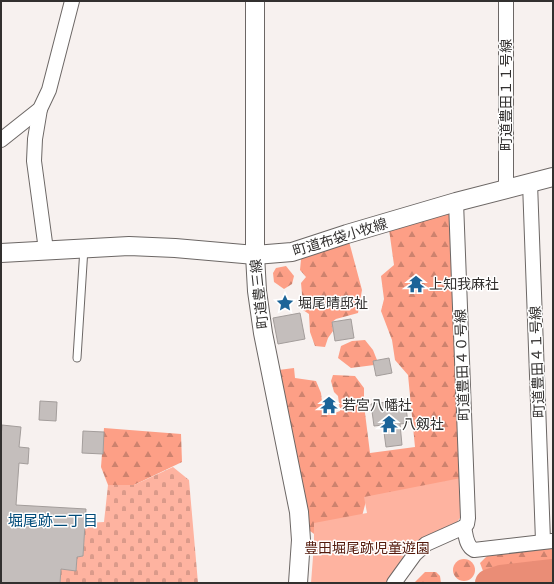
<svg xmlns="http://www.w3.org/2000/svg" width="554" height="584" viewBox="0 0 554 584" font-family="Barlow,'Noto Sans JP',sans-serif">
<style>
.forest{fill:url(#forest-firs)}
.cemetery{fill:url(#cemetery-stones)}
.park{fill:#feb3a0}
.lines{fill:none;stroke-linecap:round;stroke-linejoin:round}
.river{stroke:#ea8d76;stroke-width:28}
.building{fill:#c4bebc;stroke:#a39d9b}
.service-casing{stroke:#6c6765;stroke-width:9}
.minor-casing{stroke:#6c6765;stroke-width:16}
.tertiary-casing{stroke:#6c6765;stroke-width:20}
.service{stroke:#fff;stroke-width:7}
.minor{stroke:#fff;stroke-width:14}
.tertiary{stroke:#fff;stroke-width:18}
.labels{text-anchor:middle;stroke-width:3;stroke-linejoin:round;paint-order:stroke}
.street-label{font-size:14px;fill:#32302f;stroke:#fff}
.poi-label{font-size:14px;fill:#32302f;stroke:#fff;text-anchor:start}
.park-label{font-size:14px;fill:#53190b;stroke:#fff}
.neighbourhood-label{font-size:15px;fill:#014b79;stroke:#fff}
</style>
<defs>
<pattern id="forest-firs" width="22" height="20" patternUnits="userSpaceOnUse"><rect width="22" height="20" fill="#fd9f86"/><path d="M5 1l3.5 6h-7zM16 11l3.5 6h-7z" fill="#cd826e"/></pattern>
<pattern id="cemetery-stones" width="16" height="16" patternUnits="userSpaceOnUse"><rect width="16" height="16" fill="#feb3a0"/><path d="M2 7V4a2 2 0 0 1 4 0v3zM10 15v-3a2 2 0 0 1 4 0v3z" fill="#da9a8a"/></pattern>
</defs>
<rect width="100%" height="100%" fill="#f7f1ef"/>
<g class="forest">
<path d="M456,202L467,484L366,501L360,524L321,539L310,531L299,512L271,371L294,368L295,378L316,381L321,393L323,411L332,414L340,411L338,396L334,392L331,381L333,375L355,376L364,388V405L370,453L415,447L408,375L395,360L392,340L381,311L384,299L381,276L394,265L388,222Z"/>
<path d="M347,234L362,290L358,313L336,319L332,322L333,331L328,338L325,347L315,346L310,332L309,314L300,308L302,294L301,283L306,277L300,270L302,249Z"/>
<path d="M286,266L294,276L292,284L284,289L274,282L273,273L276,268Z"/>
<path d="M365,340L373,350L377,360L374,361V365L351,368L338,358L341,346L352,341Z"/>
<path d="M104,428L181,434L182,462L134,485H108L101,467Z"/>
<path d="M553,546V563L547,569L537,564C528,572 519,572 509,566L508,572L490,576L483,571L480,563L495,548Z"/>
<circle cx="464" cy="570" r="11"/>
<path d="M425,572H436L440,576L441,583H414Z"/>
<path d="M518,573L553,583H491L493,579L504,576L511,580Z"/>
</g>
<path class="cemetery" d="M173,467L189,480L198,583H60L61,569L76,570L77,557L83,556L85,523L104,522L108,485H134Z"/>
<path class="park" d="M461,478L462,515L457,522L422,538L409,548L386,583H311L314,544V523L367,513L364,497Z"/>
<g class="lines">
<path class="river" d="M489,583L501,579L553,573"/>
</g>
<g class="building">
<path d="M300,313L305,339L278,344L273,318Z"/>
<path d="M351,319L354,338L335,341L332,322Z"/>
<path d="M389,358L392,373L376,376L373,361Z"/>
<path d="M405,400L408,423L400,424L402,445L386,447L383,425L374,426L371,404Z"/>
<path d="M40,401L57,402L56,421L39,420Z"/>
<path d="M2,425L21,427L19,447L29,448L28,464L19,463L16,505L86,509L83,556L77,557L76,571L61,569L60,583H1V438Z"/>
<path d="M83,431L104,432L103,454L82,453Z"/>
</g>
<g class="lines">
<g class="service-casing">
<path id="service" d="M77,358L84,248"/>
</g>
<g class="minor-casing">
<g id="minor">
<path d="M40,109L35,139L34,161L46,250"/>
<path d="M1,140L40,109L49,90L72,1"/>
<path d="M530,183L543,541"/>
<path d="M506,189V1"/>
<path d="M456,202L468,518L467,524L464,527"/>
<path d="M394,583L415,554L426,544L464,527C466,536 466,546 474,550L552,541"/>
</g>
</g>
<g class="tertiary-casing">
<g id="tertiary">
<path d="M255,1V255L257,291L263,333L299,512L301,540L298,583"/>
<path d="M1,253L129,246L175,248L255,255L292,252L347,234L456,202L553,177"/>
</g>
</g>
<use href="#service" class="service"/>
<use href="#minor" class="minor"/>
<use href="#tertiary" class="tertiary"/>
</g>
<defs>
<g id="temple-bare" transform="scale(1.38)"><path d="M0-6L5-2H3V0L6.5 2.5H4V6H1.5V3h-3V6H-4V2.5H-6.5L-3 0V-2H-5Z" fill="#1c6498" stroke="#fff" stroke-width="2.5" paint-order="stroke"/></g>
<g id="sight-bare" transform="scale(1.38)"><path d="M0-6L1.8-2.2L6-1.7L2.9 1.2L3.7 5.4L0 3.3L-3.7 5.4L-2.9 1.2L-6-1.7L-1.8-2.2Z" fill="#1c6498" stroke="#fff" stroke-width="2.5" paint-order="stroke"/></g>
</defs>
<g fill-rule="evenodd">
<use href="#temple-bare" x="416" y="284"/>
<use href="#sight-bare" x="285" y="303"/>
<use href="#temple-bare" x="329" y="405"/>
<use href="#temple-bare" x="389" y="424"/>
</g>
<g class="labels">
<g class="street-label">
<text transform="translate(506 95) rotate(-90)" y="5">町道豊田１１号線</text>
<text transform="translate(340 237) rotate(-17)" y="5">町道布袋小牧線</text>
<text transform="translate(259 294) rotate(-96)" y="5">町道豊三線</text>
<text transform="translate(537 362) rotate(-92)" y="5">町道豊田４１号線</text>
<text transform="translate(462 365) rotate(-92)" y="5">町道豊田４０号線</text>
</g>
<g class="poi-label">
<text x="429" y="289">上知我麻社</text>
<text x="298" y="308">堀尾晴邸祉</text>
<text x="342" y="410">若宮八幡社</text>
<text x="402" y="429">八剱社</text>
</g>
<g class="park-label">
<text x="367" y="553">豊田堀尾跡児童遊園</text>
</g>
<g class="neighbourhood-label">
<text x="53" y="526">堀尾跡二丁目</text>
</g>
</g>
<rect width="554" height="584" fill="none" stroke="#32302f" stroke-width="4"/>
</svg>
